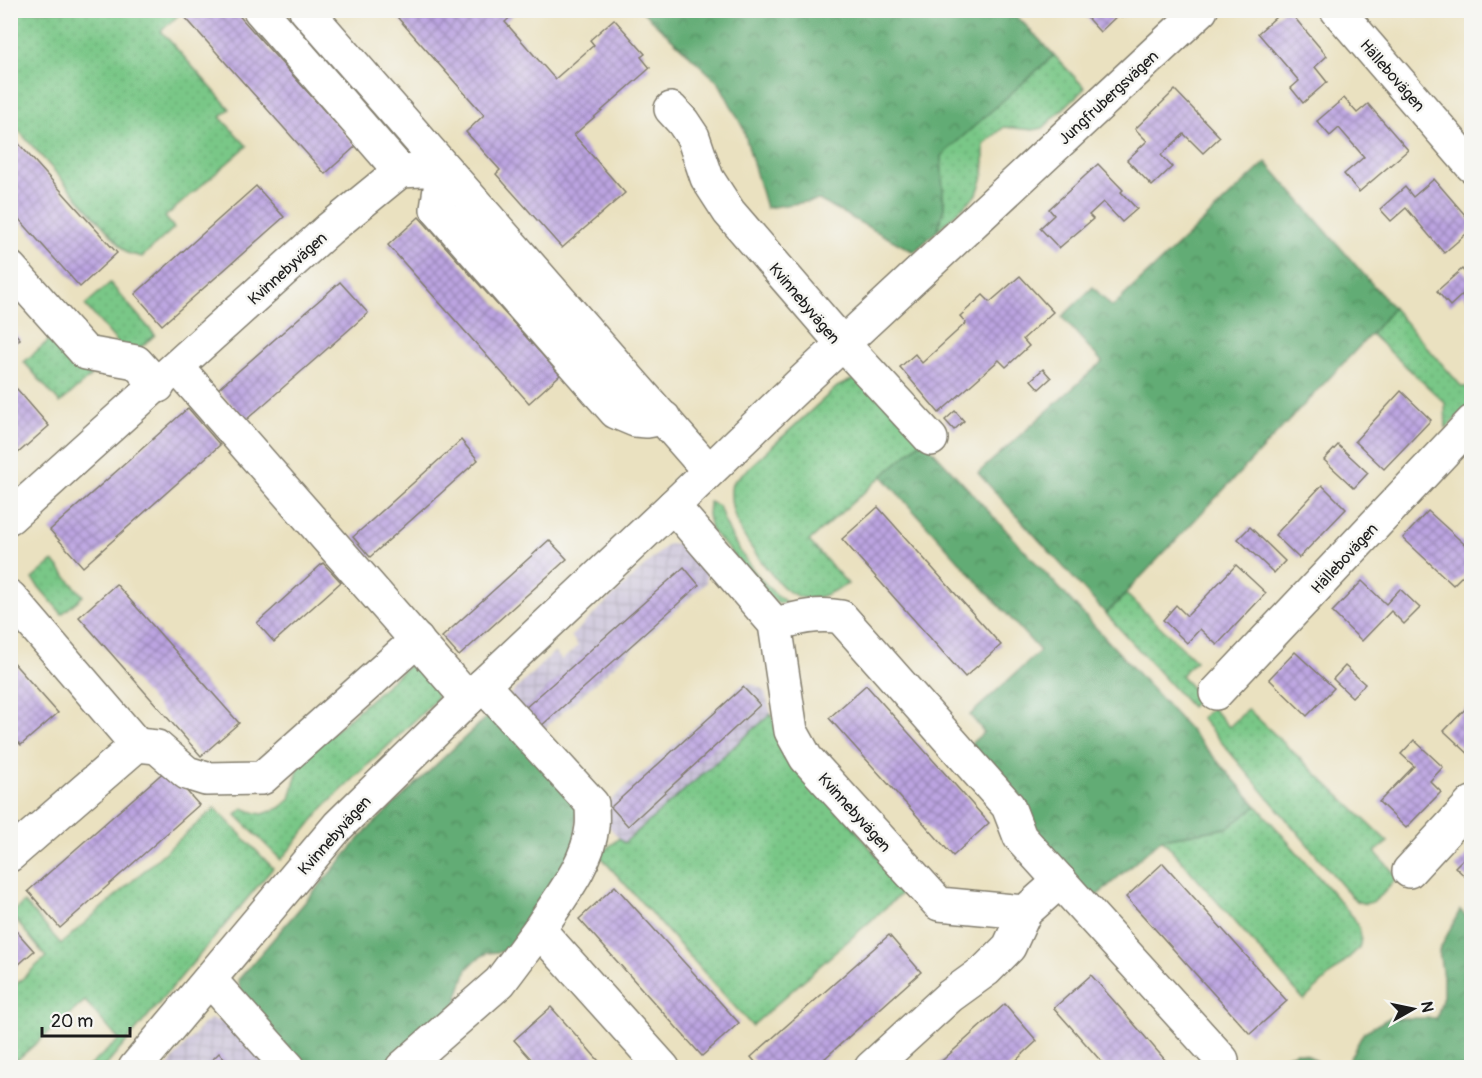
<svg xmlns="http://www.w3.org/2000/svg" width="1482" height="1078" viewBox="0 0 1482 1078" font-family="Pangolin,sans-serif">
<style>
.industrial{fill:url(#industrial-grid)}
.grass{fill:url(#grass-dots);stroke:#4a7252;stroke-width:1.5}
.forest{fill:url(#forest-crowns);stroke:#3f6448;stroke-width:1.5}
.building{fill:url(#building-cross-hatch)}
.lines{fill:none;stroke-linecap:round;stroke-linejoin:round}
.minor-casing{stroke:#837e6e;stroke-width:36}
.minor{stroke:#fff;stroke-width:33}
.labels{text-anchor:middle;stroke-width:5;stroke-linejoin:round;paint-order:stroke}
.street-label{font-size:16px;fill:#1c1c1c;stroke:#f6f6f2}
</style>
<defs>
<pattern id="industrial-grid" width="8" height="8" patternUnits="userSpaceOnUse" patternTransform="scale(1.5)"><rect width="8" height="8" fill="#c8bfd8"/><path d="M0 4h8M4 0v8" fill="none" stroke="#aba4b9"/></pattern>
<pattern id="grass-dots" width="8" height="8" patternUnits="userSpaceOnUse" patternTransform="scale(1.5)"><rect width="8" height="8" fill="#79c787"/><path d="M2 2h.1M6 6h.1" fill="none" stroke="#68aa74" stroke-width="1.8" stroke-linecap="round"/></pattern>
<pattern id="forest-crowns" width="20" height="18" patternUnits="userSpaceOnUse" patternTransform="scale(1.5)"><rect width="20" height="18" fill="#62ac74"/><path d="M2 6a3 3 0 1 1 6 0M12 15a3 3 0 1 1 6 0" fill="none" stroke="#508b5e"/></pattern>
<pattern id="building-cross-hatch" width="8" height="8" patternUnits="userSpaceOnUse" patternTransform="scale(1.5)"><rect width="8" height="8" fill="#bca4e1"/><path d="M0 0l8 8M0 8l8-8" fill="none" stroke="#9885b6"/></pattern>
</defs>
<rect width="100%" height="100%" fill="#f6f6f2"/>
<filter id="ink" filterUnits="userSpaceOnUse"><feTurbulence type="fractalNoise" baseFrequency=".0167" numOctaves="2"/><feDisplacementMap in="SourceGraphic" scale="12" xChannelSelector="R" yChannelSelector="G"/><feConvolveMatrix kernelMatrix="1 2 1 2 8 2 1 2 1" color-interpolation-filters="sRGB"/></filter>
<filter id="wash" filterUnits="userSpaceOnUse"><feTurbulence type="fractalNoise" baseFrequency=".008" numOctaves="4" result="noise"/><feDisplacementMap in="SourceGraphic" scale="24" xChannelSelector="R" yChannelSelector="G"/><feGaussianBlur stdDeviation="1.35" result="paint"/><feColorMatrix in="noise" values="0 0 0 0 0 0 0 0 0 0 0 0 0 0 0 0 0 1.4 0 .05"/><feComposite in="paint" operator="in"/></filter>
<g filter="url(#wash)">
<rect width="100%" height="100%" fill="#eae1c0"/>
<g class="industrial">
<path d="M668,544H679L687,547L707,571L706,583L544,729L506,699L554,652L562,660L578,646L571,636Z"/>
<path d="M749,683L762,688L765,692L771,714L623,843L601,817L603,807L743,684Z"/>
<path d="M211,1019L231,1024L270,1068H166L203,1024Z"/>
</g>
<g class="grass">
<path d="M10,11H183L161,31L230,109L220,117L247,146L165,217L174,228L142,257L127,253L11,122Z"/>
<path d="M1054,55L1085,88L1043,128L1033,130L1004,127L984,144V174L977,194L937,231L944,208L940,156Z"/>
<path d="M110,283L155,335L130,357L85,305Z"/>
<path d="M1393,308L1462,387H1471V402L1446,429L1445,403L1371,334Z"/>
<path d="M55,335L91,376L60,403L24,362Z"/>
<path d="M858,377L923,440L809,541L848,584C835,590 818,601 804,598C788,595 778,582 768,570C749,546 725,515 732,483L837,387Z"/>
<path d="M709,502L719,506C730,542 756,580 787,603H780L772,599L711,530L708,515Z"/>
<path d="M53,561L83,596L62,614L32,579Z"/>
<path d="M1126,594L1196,661L1181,675L1200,698L1191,707L1106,614Z"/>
<path d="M410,664C429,664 437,683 437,699L324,807L281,860L236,815L243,808L256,813L263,814L280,808L290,799L300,762Z"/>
<path d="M1212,708L1229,727L1248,709L1388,842L1375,852L1398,877C1385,891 1370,916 1351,896L1201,718Z"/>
<path d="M771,714L778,733L896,880L903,892L752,1026L599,855L619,838L624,843Z"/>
<path d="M1257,806L1354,918C1360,929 1363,936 1359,948L1304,1000L1162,839L1227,828Z"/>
<path d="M215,808L273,868L105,1067H88L119,1040L85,1001L11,1065V989L46,957L11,914L24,902L61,944Z"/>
</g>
<g class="forest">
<path d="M642,11H1012L1054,55L941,156L944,208L937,231L914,252L819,200L766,208L743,128L719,83Z"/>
<path d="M1266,162L1393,308L1371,334L1106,614L978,473L1102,362L1062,317L1093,287L1112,307Z"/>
<path d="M923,440L1190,730L1257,806L1227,828L1162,839L1092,900L1028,829L968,746L984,732L970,715L1040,651L882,476Z"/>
<path d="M494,710L577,803L575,854L508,951L487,953L477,959L467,969L456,1004L386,1067H303L241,993L238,980L367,830Z"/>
<path d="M1460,910L1471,921V1067H1345L1364,1032L1389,1018H1437L1443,996V978L1439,951Z"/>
<path d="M1297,1052L1306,1054L1324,1067H1253Z"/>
</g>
<g id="blocks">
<g class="building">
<path d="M190,10H234L356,146L325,174L184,16Z"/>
<path d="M407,10H518L505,22L555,79L594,45L590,40L614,19L645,54L641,57L650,68L574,135L625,193L562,248L496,174L500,170L466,132L484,115L398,18Z"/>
<path d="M1080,10H1129L1122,17L1119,14L1100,32Z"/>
<path d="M1284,10H1288L1327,56L1315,67L1327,82L1303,103L1291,88L1299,81L1258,33Z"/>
<path d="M1175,90L1220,137L1203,153L1184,134L1161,155L1172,167L1152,186L1127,160L1147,141L1135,129Z"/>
<path d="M1344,98L1357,113L1368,104L1408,150L1359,192L1344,174L1364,157L1339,128L1330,136L1317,121Z"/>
<path d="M10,134L117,253L80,287L10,209Z"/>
<path d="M1098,164L1123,190L1121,192L1137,209L1122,222L1103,202L1089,215L1093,219L1059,248L1040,228L1054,215L1049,209Z"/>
<path d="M1434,179L1472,223V229L1444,253L1406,208L1391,221L1380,209L1405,187L1413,197Z"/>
<path d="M256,186L284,217L162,325L135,294Z"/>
<path d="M419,217L560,375L529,403L388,245Z"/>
<path d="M1462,269L1472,281V304L1463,294L1450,306L1437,291Z"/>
<path d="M1020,276L1053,312L1023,339L1029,346L1006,367L999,360L939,413L900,367L915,354L922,363L966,323L960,316L983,295L990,302Z"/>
<path d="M340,282L368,313L246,420L218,389Z"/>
<path d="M10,328L20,339L10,348Z"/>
<path d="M1043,369L1051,378L1039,389L1031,380Z"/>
<path d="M17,389L49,426L10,460V394Z"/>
<path d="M1401,391L1431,420L1384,469L1355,441Z"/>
<path d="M188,408L220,445L83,567L50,530Z"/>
<path d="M955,411L964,421L954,430L945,420Z"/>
<path d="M461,440L478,460L370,557L353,537Z"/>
<path d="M1338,445L1368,473L1354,488L1324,460Z"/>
<path d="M1322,485L1346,509L1299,558L1275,535Z"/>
<path d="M878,507L1001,645L965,677L842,539Z"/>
<path d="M1428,511L1472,551V566L1453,585L1403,538Z"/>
<path d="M1250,527L1285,561L1274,573L1238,539Z"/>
<path d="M549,540L567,559L459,656L442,637Z"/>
<path d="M323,563L341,582L274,642L257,623Z"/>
<path d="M1236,565L1266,593L1217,645L1200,629L1187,643L1163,620L1176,605L1187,616Z"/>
<path d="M684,567L699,585L540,727L524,709Z"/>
<path d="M1362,581L1386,604L1400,589L1420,608L1404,624L1391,611L1362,641L1332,612Z"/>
<path d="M116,584L239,723L201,756L79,617Z"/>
<path d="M1295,652L1334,688L1307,716L1269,679Z"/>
<path d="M10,659L58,713L21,745L10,734Z"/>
<path d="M1345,666L1365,684L1352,697L1333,679Z"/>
<path d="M866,685L989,823L953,856L829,718Z"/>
<path d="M743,687L760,705L628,826L611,807Z"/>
<path d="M1472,702V757L1444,731Z"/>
<path d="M1414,740L1443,767L1430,781L1441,792L1406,828L1379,802L1414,766L1401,754Z"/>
<path d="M167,769L199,805L60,928L28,891Z"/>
<path d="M1472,850V883L1455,867Z"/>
<path d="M1163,863L1287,1001L1250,1034L1126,897Z"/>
<path d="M615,886L739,1023L702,1056L579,919Z"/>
<path d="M10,924L34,951L10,972Z"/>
<path d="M889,935L921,972L814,1068H760L751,1057Z"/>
<path d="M1091,975L1122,1010L1172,1068H1107L1054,1008Z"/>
<path d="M1005,1004L1037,1041L1008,1068H934Z"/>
<path d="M551,1007L583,1043L605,1068H539L514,1040Z"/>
<path d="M219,1053L232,1068H204Z"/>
</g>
</g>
</g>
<g filter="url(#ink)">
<use href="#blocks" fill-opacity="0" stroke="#837e6e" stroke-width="1.5"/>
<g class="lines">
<g class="minor-casing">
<g id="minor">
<path d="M260,10L400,171"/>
<path d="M306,10L709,471"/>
<path d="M1337,10L1472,166"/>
<path d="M671,109L683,122L693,137L707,178L729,212L843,344L931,439"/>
<path d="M10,268L86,353L136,362L158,386"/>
<path d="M178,368L468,699"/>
<path d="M673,506L775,624L791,731L806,758L939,904L1025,912L1060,881"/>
<path d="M10,517L329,229L400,171L443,169L437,209L616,412L635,420L647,421L664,418"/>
<path d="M10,597L137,745L10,855"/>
<path d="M775,624C798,618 817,613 841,617L1008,806L1020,837L1222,1060"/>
<path d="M483,685L592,804C592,811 593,820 592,827C588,865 558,900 539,930L663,1068"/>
<path d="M1216,693L1472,422"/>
<path d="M137,745L157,747L187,773L206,779L262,778L417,640"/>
<path d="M1409,871L1472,803"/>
<path d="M210,980L289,1068"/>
<path d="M135,1068L338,826L468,699L673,506L804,380L1201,10"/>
<path d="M402,1068L500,982L539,930"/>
<path d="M871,1068L950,996L986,970L1009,947L1025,912"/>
</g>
</g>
<use href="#minor" class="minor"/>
</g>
</g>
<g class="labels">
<g class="street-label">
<text transform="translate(1393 75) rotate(49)" y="6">Hällebovägen</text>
<text transform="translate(1108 97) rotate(-43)" y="6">Jungfrubergsvägen</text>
<text transform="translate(287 268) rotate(-42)" y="6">Kvinnebyvägen</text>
<text transform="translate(805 303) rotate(50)" y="6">Kvinnebyvägen</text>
<text transform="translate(1344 558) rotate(-47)" y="6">Hällebovägen</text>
<text transform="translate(855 812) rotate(48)" y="6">Kvinnebyvägen</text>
<text transform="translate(334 835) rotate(-48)" y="6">Kvinnebyvägen</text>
</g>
</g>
<rect width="1482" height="1078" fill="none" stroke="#f6f6f2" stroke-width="36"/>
<g transform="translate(1413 1009) rotate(81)" stroke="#f6f6f2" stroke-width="4.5" paint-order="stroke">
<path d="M0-4.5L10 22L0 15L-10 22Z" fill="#1c1c1c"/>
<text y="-9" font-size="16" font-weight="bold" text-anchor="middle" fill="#1c1c1c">N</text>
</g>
<path d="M42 1027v9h88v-9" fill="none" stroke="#1c1c1c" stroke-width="3"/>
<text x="51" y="1027" font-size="18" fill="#1c1c1c" stroke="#f6f6f2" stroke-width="4.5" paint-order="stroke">20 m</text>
</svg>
